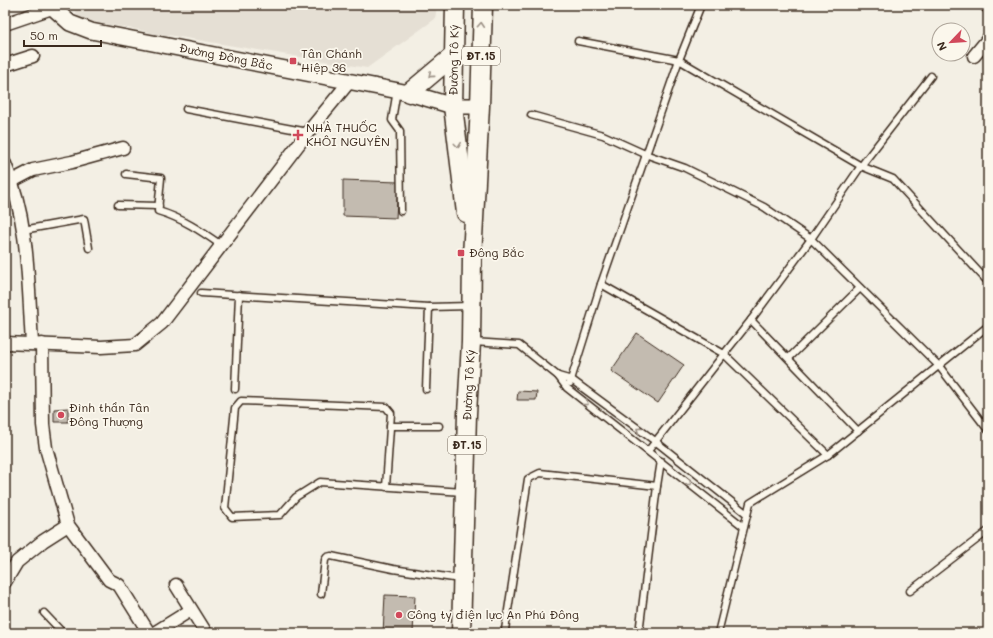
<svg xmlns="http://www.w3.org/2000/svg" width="993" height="638" viewBox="0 0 993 638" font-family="Mali,sans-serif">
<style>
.built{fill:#e5dfd4}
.building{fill:#c3bbb0;stroke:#3b2a1e}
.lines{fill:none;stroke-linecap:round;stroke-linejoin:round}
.service-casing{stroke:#3b2a1e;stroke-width:9}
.minor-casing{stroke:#3b2a1e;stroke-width:15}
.tertiary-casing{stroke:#3b2a1e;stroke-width:18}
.primary-casing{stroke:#3b2a1e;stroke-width:21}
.service{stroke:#fbf7ec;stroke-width:6}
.minor{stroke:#fbf7ec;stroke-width:12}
.tertiary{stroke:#fbf7ec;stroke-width:15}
.primary{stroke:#fbf7ec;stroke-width:18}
.oneway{stroke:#9b9085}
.poi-dot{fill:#d1495b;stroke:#fbf7ec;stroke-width:1.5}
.labels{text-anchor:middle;stroke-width:3.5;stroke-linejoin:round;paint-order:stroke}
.shield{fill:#fbf7ec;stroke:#75685c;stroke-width:1}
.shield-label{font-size:11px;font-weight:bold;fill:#3b2a1e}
.poi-label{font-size:12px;fill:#3b2a1e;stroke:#fbf7ec;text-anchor:start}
.street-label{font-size:12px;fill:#3b2a1e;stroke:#fbf7ec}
</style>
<rect width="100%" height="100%" fill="#f3efe4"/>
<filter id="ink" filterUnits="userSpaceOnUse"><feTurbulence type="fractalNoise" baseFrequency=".025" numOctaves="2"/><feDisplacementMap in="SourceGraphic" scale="8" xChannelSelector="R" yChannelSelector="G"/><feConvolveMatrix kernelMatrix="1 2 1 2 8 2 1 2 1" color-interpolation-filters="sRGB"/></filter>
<g filter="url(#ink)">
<path class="built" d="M72,5H437L435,19L367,68L168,35L167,38L140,30L80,20Z"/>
<g class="building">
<path d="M343,180L398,182L396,218L343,216Z"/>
<path d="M637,333L684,365L658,403L611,371Z"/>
<path d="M518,391L537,392L536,400H517Z"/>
<path d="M68,408V422H54V409Z"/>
<path d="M385,595L415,596L413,633H383Z"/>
</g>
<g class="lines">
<g class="service-casing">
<g id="service">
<path d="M578,41L679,60L701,5"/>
<path d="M397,90L392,120L400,131L401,211"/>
<path d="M186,109L308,132"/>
<path d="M531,115L603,135L645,154L685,168L764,207L811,239L939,366L988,430"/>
<path d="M126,174L161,178L158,211C182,218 201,231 221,245"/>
<path d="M118,205L159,206"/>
<path d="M23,230L84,219L89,248"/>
<path d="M201,293L429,307"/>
<path d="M751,320L724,354L828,455"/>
<path d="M473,342L519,345L558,376L567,388L744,527"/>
<path d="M789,358L860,288"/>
<path d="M558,376L572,380L655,441L747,514"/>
<path d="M570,383L601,284"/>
<path d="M235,389L239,295"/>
<path d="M426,389L429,307L470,306"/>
<path d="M390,426H439"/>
<path d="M858,431L751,320L811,239L861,166L893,179L988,282"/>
<path d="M648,451L724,354L601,284L679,60L861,166L931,76"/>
<path d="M386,487L391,413L386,407L241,401L235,408L225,508L232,517L280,515L296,497L320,482L463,492"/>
<path d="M910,591L988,531"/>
<path d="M321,594L325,560L327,557L331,556L393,569L460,579"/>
<path d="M44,613L63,633"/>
<path d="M506,633L505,630L528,479L540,473L657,486L661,461"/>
<path d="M639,633L657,486"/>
<path d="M718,633L750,503L828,455L988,326"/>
</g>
</g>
<g class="minor-casing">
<g id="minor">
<path d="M986,5L988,7"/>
<path d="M5,24L52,8"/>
<path d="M974,56L988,39"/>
<path d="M5,65L33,56"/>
<path d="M5,164C29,220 28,283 32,343"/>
<path d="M12,181L33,170L72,162L123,148"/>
<path d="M5,343L101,347L135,345L162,323L308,132L350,81"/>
<path d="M42,344L43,425L46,448L68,525L109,580L119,585L149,633"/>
<path d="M5,582L17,562L43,541L68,525"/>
<path d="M176,585L206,633"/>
<path d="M154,633L191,610"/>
</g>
</g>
<g class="tertiary-casing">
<path id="tertiary" d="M50,5L70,23L91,31L409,93L453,106H480"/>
</g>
<g class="primary-casing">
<g id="primary">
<path d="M455,5L453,106L466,213"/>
<path d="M409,93L453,56"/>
<path d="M461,633L467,414L471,342L472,257L480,106L483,5"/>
</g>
</g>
<use href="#service" class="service"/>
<use href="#minor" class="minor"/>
<use href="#tertiary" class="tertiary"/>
<use href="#primary" class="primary"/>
</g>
<defs><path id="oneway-chevron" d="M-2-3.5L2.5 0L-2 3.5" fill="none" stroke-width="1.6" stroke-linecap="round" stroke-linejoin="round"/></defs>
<g class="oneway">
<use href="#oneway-chevron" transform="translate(481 25) rotate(-86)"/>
<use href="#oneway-chevron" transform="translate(431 75) rotate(140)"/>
<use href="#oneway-chevron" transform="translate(458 145) rotate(83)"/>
<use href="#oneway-chevron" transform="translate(586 403) rotate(38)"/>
<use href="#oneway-chevron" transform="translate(639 430) rotate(-144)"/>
<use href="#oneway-chevron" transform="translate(689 483) rotate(39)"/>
</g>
</g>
<g class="poi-dot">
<rect x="289" y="57" width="8" height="8" rx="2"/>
<path d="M296 129h4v4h4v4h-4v4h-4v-4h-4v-4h4z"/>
<rect x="457" y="249" width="8" height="8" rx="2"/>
<circle cx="61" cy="415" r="4"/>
<circle cx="399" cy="615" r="4"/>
</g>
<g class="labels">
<g class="shield">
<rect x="462" y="47" width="38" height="18" rx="3"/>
<rect x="448" y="436" width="38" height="18" rx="3"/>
</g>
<g class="shield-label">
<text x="481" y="60">ĐT.15</text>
<text x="467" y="449">ĐT.15</text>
</g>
<g class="poi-label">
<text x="301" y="58">Tân Chánh<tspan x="301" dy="14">Hiệp 36</tspan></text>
<text x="306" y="132">NHÀ THUỐC<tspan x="306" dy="14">KHÔI NGUYÊN</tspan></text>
<text x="469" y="257">Đông Bắc</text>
<text x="69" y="412">Đình thần Tân<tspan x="69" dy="14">Đông Thượng</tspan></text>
<text x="407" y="619">Công ty điện lực An Phú Đông</text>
</g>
<g class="street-label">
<text transform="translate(226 57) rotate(11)" y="4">Đường Đông Bắc</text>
<text transform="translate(454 60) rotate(-89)" y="4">Đường Tô Ký</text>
<text transform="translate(469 385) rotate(-87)" y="4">Đường Tô Ký</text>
</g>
</g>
<rect width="993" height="638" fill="none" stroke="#fbf7ec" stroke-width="20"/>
<rect x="10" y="10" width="973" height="618" fill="none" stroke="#3b2a1e" stroke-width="1.5" filter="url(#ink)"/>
<g transform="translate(951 42) rotate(245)"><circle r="19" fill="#fbf7ec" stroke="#aea59a"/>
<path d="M0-3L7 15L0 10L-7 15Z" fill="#d1495b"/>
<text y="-6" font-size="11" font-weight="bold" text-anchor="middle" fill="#3b2a1e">N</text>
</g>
<path d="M24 40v6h77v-6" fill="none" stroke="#3b2a1e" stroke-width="2"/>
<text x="30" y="40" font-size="12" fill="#3b2a1e" stroke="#fbf7ec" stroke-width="3" paint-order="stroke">50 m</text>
</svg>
